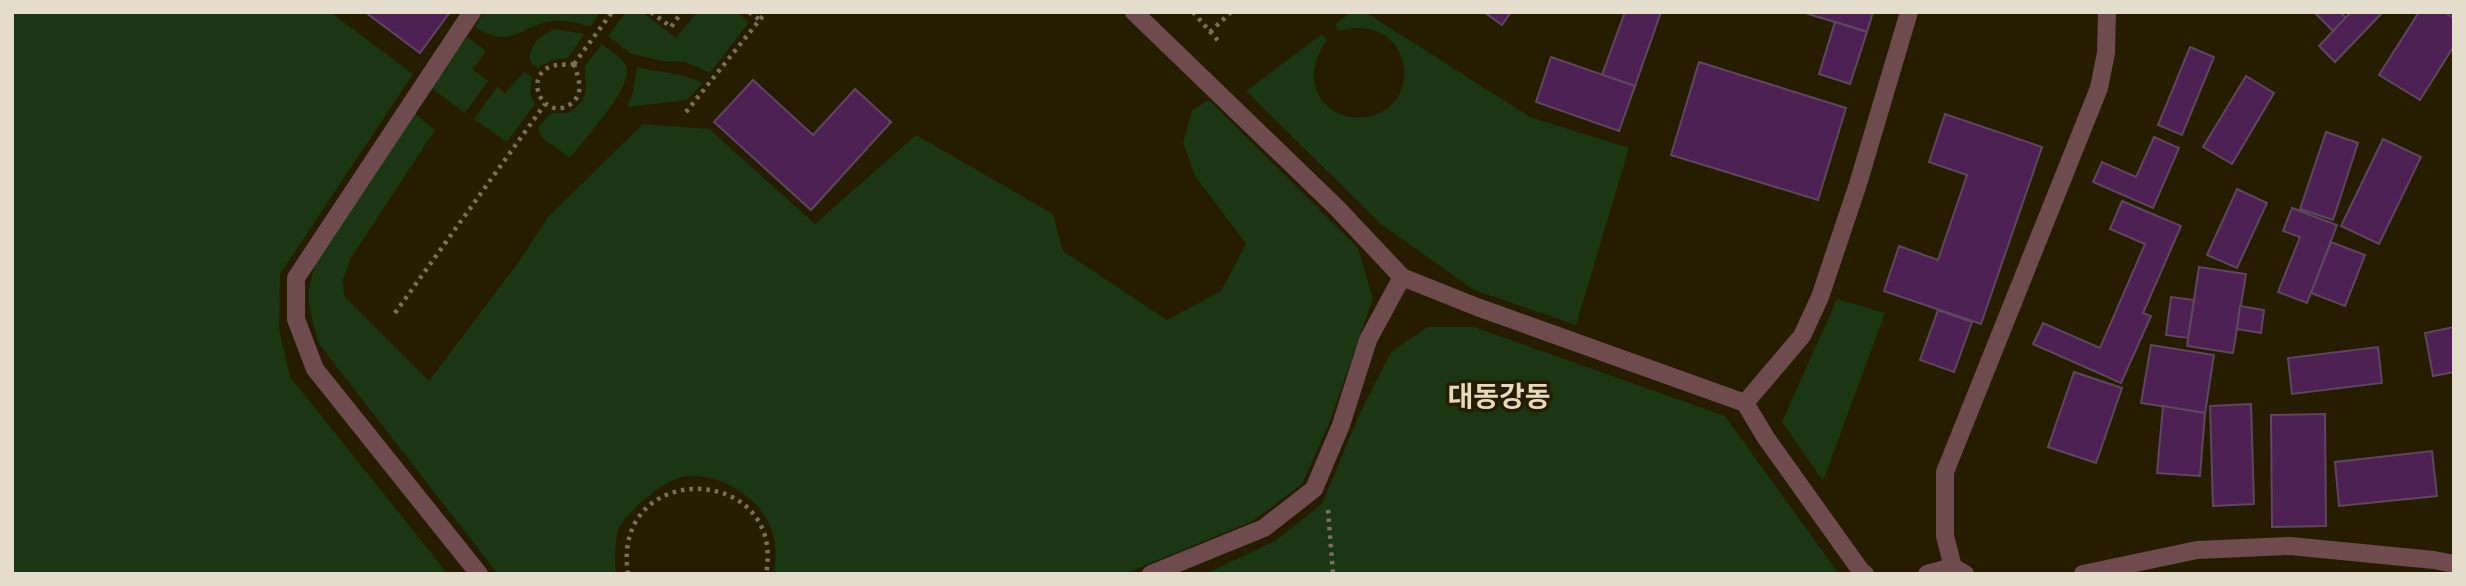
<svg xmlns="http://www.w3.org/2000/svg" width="2466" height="586" viewBox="0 0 2466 586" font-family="Spectral,'Noto Sans KR',serif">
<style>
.green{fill:#1a3613}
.building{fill:#4e2154;stroke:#5d475f;stroke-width:2}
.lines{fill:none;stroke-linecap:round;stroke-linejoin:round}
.path{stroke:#797059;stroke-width:4.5;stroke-dasharray:3.5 5;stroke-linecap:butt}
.service{stroke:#6e4c4d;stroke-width:18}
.minor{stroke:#6e4c4d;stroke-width:18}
.labels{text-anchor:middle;stroke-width:7;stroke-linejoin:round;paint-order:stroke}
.quarter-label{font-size:28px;font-weight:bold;fill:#e8dab8;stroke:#261c00}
</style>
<rect width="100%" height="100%" fill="#261c00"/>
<g class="green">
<path d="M12,12H330L413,74L280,274L279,329L290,377L448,574H12Z"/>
<path d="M484,12H600L591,26C579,24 564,19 552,21C517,27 512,50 475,27Z"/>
<path d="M626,12H642L676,38L697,12H736L749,22L710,73L685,62L661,61L630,53L608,36Z"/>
<path d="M1351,12H1365L1530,117L1629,148L1576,325L1474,290L1382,225L1246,91L1322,34L1327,40C1310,63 1307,94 1334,111C1345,118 1358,119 1371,116C1427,102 1410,10 1339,31L1335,24Z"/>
<path d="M554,29L584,34L568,58L552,60L538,68L532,64L529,58C532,43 540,36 554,29Z"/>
<path d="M467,37L486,51L473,70L488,81L465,113L431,88Z"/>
<path d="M602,44C609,50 622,57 626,66C634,88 583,140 570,158L541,137L538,128L551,113H568C592,98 585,89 585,66Z"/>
<path d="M637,67C659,73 683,72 703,83L687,100L627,107L633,92Z"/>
<path d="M524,72L532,77L530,94L535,104L507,142L474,119L497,87L505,93Z"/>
<path d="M1209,100L1358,248L1373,299L1328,426L1302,484L1253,521L1124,574H774C776,558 777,542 770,526C758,496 719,474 688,476C665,478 632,508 620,526C615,535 614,564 616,574H498L319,344C310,311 304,298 315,265L415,114L435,130L351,258L343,279L344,296L429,381L520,260L548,217L643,124L709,129L815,224L916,135L1053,214L1063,251L1167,320L1221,291L1246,244L1195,176L1183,143L1192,110Z"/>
<path d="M1837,299L1885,313L1823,481L1782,422Z"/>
<path d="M1428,327H1474L1725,416L1839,574H1205L1275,541L1322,504L1360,413L1391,352Z"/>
</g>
<g class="building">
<path d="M365,12H450L420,53Z"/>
<path d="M1484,12H1511L1502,25Z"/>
<path d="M1625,12H1661L1635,86L1602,75Z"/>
<path d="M1802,12H1873L1867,32Z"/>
<path d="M2314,12H2340L2346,18L2333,31Z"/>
<path d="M2351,12H2383L2335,62L2319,46Z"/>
<path d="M2419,12H2444L2454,18V46L2420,100L2379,75Z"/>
<path d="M1835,22L1867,32L1850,84L1819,74Z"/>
<path d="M2190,47L2214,57L2182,135L2158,125Z"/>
<path d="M1551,57L1635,86L1619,131L1536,102Z"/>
<path d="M1699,62L1846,108L1818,200L1671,155Z"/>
<path d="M2246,76L2274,93L2232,164L2203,147Z"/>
<path d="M753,80L813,135L855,89L891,122L811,210L714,122Z"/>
<path d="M1945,114L2042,147L1981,324L1884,291L1899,246L1938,260L1967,175L1929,162Z"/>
<path d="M2326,132L2358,143L2333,220L2300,209Z"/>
<path d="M2154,137L2179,148L2153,208L2093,182L2102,162L2136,177Z"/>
<path d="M2383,139L2421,157L2379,244L2341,226Z"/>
<path d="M2237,189L2267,203L2237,268L2207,255Z"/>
<path d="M2122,201L2181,226L2143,313L2151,316L2121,383L2033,344L2043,323L2100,348L2145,244L2110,229Z"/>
<path d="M2292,208L2337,225L2307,303L2278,292L2300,237L2283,231Z"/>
<path d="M2331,242L2365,255L2345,306L2311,293Z"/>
<path d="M2199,267L2246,274L2233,353L2187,346Z"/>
<path d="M2171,297L2194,300L2188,338L2166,335Z"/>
<path d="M2240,306L2264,310L2261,333L2237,329Z"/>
<path d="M1938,310L1972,322L1954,372L1920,360Z"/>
<path d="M2454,327V372L2433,376L2425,333Z"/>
<path d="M2151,345L2214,355L2205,413L2141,403Z"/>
<path d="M2378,347L2382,383L2292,394L2288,358Z"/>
<path d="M2074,372L2122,388L2096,463L2048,447Z"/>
<path d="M2251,404L2254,504L2213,506L2210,406Z"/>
<path d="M2163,406L2205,413L2200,476L2157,473Z"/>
<path d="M2325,414L2326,526L2272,527L2271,415Z"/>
<path d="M2432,451L2437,496L2339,506L2335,462Z"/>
</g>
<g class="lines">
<g class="path">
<path d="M651,12L671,27L682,12"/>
<path d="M749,12L760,20"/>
<path d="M1193,12L1220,43"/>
<path d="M1210,32L1231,12"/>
<path d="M574,64C579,79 585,95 569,105C543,121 522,76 552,66C559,64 567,65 574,64Z"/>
<path d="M574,64L612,12"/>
<path d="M686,112L766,12"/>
<path d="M395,313L545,104"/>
<path d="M1328,510L1333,574"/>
<path d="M628,574C610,458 787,463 766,574"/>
</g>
<g class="service">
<path d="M472,12L296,278V319L315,369L479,574"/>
<path d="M1134,12L1337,208L1402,277L1477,307L1745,403L1766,438L1861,571L1865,574"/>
<path d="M1745,403L1802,336L1820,297L1858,184L1909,12"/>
<path d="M1151,574L1264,528L1314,489L1341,425L1368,340L1402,277"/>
<path d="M1927,574L1953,567"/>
</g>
<g class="minor">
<path d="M1965,574L1953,567L1945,536V472L2099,88L2106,53L2107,12"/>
<path d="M2083,574L2197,550L2290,546L2434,560L2454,564"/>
</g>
</g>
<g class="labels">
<g class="quarter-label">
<text x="1499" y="406">대동강동</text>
</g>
</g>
<rect width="2466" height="586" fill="none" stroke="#e4ddcc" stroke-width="28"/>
</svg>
